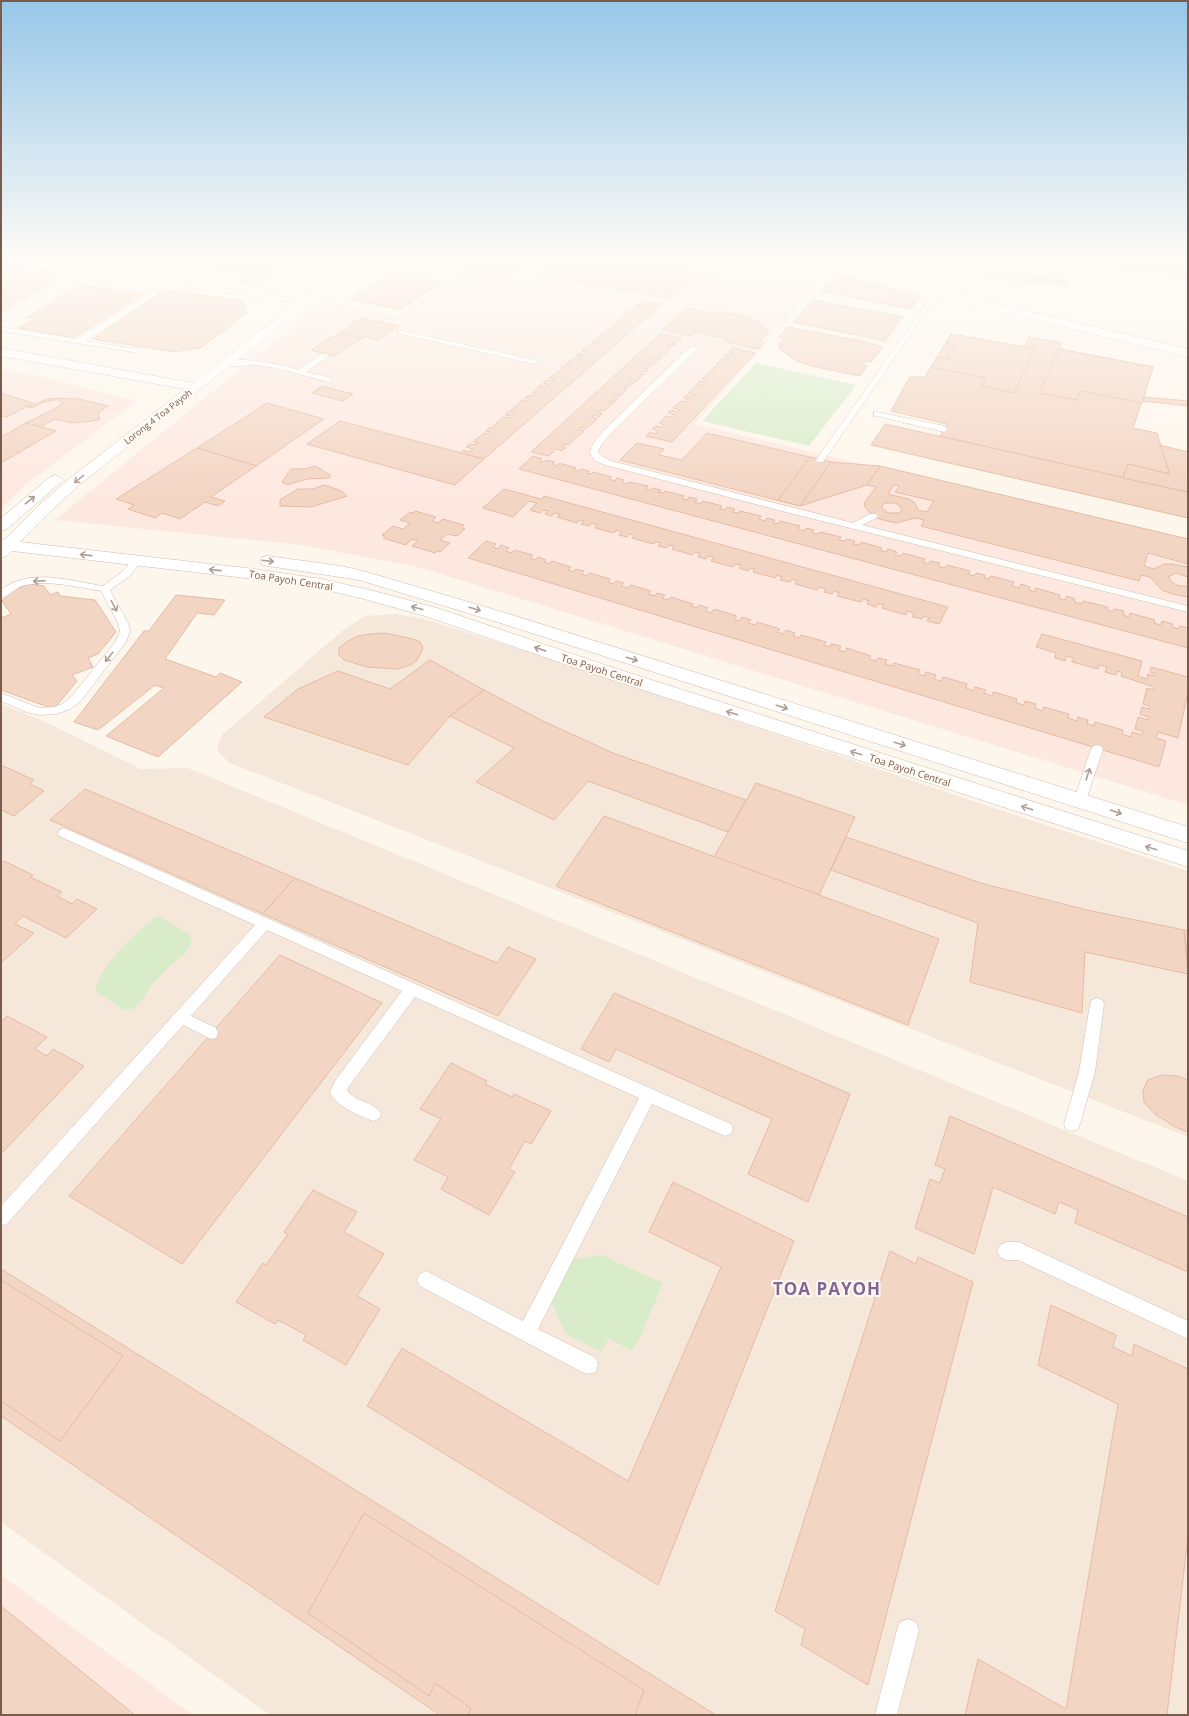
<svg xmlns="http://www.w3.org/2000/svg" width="1189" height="1716" viewBox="0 0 1189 1716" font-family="'Open Sans',sans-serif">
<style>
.residential{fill:#f5e8da}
.commercial{fill:#fde8e0}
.green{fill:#d8ecc9}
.water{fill:#bfe3e8;stroke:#a5d3da}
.building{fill:#f3d5c3;stroke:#e6bba3;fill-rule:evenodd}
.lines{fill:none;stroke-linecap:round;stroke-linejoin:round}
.service-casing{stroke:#d1beb0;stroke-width:1}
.minor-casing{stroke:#d1beb0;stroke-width:1}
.secondary-casing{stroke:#d6c0b0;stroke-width:1}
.service{fill:#fff;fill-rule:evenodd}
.minor{fill:#fff;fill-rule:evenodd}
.secondary{fill:#fff;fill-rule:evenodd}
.oneway{stroke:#af9d94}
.labels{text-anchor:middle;stroke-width:4;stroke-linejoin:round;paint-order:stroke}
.far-street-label{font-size:9px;fill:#7a5c4d;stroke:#fffaf3}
.street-label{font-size:10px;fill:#7a5c4d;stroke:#fffaf3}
.near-district-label{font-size:17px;font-weight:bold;letter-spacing:1px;fill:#846695;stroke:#fffaf3}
</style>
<rect width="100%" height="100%" fill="#fdf6ec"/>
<g class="residential">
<path d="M396,614L424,619L558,661L997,809L1188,871V1137L230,763L217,751L218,744L222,735L342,631L365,616Z"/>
<path d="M1,704L46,722L141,769L188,768L1188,1181V1715H270L1,1522Z"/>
</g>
<g class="commercial">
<path d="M375,259H746L823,278L695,424L1188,542V805L418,567L303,545L55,520L324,301L395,317L441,287L440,283L378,270L373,261Z"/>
<path d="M1,369L28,373L137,401L26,484L1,508Z"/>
<path d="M1,1575L193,1715H1Z"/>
</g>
<g class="green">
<path d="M756,363L856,385L809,446L702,421Z"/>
<path d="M158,916L190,934L191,944L185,954L175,961L152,984L142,1000L134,1008L128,1010L121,1008L96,992C95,969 136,935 152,919Z"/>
<path d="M601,1255L663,1283L641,1335L632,1351L609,1338L601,1352L566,1334L551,1301L573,1259Z"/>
</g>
<path class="water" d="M1030,259L1188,260V276L1176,275L1159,270L1120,268L1104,262L1085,261L1072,263Z"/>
<g class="building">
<path d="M139,259H283L263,274L269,275L261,281L251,280L249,282L238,281L248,274Z"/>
<path d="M482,259L498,262L495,264L500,265L503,263L518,266L516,268H519L513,272L506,270L502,274L509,275L499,280L483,277L487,274L482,273L478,276L461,271L468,267L475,268L480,265L472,264L479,260Z"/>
<path d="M559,259H638L719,275L710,283L697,274L667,299L538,273Z"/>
<path d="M1,266L24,270L18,273L26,274L33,270L55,273L48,277L57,279L1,312Z"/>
<path d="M985,272L1065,280L1066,285L985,278Z"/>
<path d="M390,274L439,284L400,310L350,299Z"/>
<path d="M836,275L922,296L910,309L820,291Z"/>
<path d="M82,285L142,295L74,338L19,328L34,319L26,318Z"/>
<path d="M165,290L243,301L247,313L202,347L175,352L93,339Z"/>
<path d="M643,300L662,304L484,459L461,453L463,450L469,452L473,449L466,447L470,444L476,445L479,443L473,442L484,433L489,434L491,432L486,431L490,427L495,429L497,427L493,426L503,417L509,418L511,416L505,415L509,411L514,413L516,411L511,410L523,400L528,401L531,399L525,398L529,395L534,396L537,394L532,393L540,385L545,387L548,385L543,383L547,380L552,381L554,380L549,378L558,371L563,372L565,370L560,369L563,366L569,367L571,366L566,364L574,358L579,359L581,357L576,356L579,353L584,354L586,352L582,351L589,345L594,346L596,344L592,343L595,340L599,341L601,339L597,338L604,332L609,333L611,331L606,330L610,328L614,329L616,327L612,326L619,320L624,321L625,319L621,318L624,316L628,317L630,315L626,314L633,308L637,309L639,307L635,306L638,304L642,305L644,303L640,302Z"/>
<path d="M813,300L903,317L885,341L793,322Z"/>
<path d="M688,308L701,311L700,312H722L743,316L759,323L769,332L759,342L764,343L758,349L724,341L726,339L696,332L691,336L663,330Z"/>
<path d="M362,318L398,326L378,340L364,336L362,338L339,333Z"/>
<path d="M788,327L861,341L883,347L871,362L866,361L862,365L867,366L860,376L811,366L797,361L780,349L779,344L784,339L778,337Z"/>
<path d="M339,333L362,338L334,356L311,350Z"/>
<path d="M660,334L682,338L679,341L674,340L672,342L677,343L674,345L670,344L667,346L672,347L665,354L661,353L659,355L663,356L660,359L656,358L654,359L658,360L651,367L646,366L644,368L649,369L646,372L641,371L640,373L644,374L636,382L631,380L629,382L634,383L631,386L626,385L624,387L628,388L620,396L615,395L613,397L618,398L615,402L610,400L608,402L613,403L604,411L600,410L597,412L602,413L599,417L594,415L592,417L597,419L586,429L581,427L579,429L584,431L568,445L563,444L561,446L566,447L562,451L556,449L549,456L531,452Z"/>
<path d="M951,334L1024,347L1029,337L1062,343L1059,349L1153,367L1133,428L1157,433L1170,474L1128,464L1123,478L940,436L947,424L891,411L910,377H925Z"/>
<path d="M951,334L1035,349L1014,393L981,386L986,378L931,367L937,357L949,360L948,356L951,350L957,346L946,343Z"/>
<path d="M732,348L755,353L672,442L646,436L650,432L656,434L658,431L652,429L656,426L662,427L665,425L659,423L666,416L673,417L675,415L668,413L671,410L677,412L680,410L673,408L681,401L687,402L689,400L683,398L686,395L692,397L694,395L688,393L696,386L702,387L704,385L697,384L700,381L706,382L708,380L702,379L709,372L714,373L716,371L711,370L714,367L719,368L721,366L716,365L722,358L727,359L729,357L724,356L727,354L732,355L733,353L729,352Z"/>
<path d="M1059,349L1153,367L1142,403L1080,391L1077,400L1039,393Z"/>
<path d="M322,386L333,389L353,394L343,401L312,393Z"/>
<path d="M1,393L33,403L7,417L1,416Z"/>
<path d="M1144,397L1188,401V406L1143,401Z"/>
<path d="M64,398L71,399L74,398L108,406L98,413L100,419L93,421L72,423L55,419L41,427L26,423L56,408L63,403L58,400H54L42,403L32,408L28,407L47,399Z"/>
<path d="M267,403L324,419L256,466L197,448Z"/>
<path d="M340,421L461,453L484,459L455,485L307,444Z"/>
<path d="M26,423L56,431L1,463V437Z"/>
<path d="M885,424L1188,492V518L871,445Z"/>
<path d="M707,433L831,462L880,466L867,485L800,506L620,460L637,443L664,449L659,455L682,460Z"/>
<path d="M1160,445L1188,452V492L1123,478L1128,464L1170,474Z"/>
<path d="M197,448L256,466L211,497L225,501L218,506L205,502L180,519L162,513L155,518L128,509L134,505L116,499Z"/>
<path d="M533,456L542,459L540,461L544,462L546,460L555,462L552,464L557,466L559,463L576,468L574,470L579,471L581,469L589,471L587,473L591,474L593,472L611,477L609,479L615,481L617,478L624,480L622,482L627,484L629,482L648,486L646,489L650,490L653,488L661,490L658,492L663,493L665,491L684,496L682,499L687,500L689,497L697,499L695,502L701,504L703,501L722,506L720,509L725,510L727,507L735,509L733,512L738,513L740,511L761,516L759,519L765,521L767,518L775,520L773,523L778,524L780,521L800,526L798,529L804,531L806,528L814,530L812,533L818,534L820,532L841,537L839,540L845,541L847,539L855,541L853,544L859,545L861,542L882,548L881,551L887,552L888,549L897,552L895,555L901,556L903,553L925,559L923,562L929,564L930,561L940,563L938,566L945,568L947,565L970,571L968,574L974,576L976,573L985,575L984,578L989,579L991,576L1014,582L1012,586L1019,588L1021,584L1030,587L1029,590L1035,592L1036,588L1060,595L1059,598L1065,600L1067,596L1075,599L1074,602L1082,604L1083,601L1108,607L1107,610L1113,612L1114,609L1124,611L1123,615L1129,617L1130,613L1155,620L1154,623L1161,625L1162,621L1173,624L1172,627L1179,629L1180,626L1188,628V648L519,469Z"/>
<path d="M810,457L831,462L800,506L778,500Z"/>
<path d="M315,466L330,475V478L307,479L287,485L282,482L291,469H305Z"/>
<path d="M880,466L1188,539V564L1148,553L1144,566L1154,569L1164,564H1172L1188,567V577L1176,573L1168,577L1173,583L1179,586H1188V597L1172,594L1162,590L1150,577L1141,575L1139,581L921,526L924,520L915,518L896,523L879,519L873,516L864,506L865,502L876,487L867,485ZM896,485L899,486L895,492L934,501L927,512L918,510L915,503L909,499L888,494L893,486ZM885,503H895L899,505L902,511L899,513H888L882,508V505Z"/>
<path d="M324,485L340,490L347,496L311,507L280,506V500L298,489H313Z"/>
<path d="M504,489L541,499L544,496L948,607L939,624L927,621L929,618L923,616L922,619L912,617L914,613L907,611L906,615L882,608L884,605L878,604L876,607L867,604L869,601L863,599L861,602L837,596L839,593L834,591L832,594L824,592L826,589L819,587L817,590L795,584L797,581L792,579L790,582L780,580L782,577L777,575L775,578L753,572L755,569L750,568L748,571L739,568L741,565L735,564L733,567L711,561L714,557L708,556L706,559L698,557L700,553L695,552L692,555L672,549L674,546L669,545L666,548L658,546L661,543L656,542L653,544L632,538L635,535L630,534L627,537L619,535L622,532L616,530L614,533L595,528L597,525L592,523L589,526L581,524L584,521L579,520L577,523L557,517L560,514L555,513L552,516L545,514L548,511L543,510L540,513L530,510L537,503L529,501L513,517L483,508Z"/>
<path d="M415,511L436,517L432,521L438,523L443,519L464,525L462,528L465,529L457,536L447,534L440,540L450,543L440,552L437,551L435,553L412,546L418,541L412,539L406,545L383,538L385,536L382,535L393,526L403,529L410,523L400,520L410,512L413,513Z"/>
<path d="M486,541L496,544L493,547L498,549L501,545L509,548L506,551L511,553L514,550L533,555L530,558L535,560L538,557L546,560L544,562L549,564L552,561L571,567L568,570L573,572L576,569L584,571L581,574L587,576L590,573L610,579L608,582L613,584L616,581L624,583L621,586L628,588L631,585L651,591L648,594L655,596L657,593L665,595L662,598L669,600L671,597L693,604L691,606L697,608L699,605L708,608L705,611L711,613L714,609L737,616L734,619L739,621L742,617L751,620L748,623L755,625L757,622L780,629L777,632L783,634L786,630L795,633L793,636L799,638L801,635L826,642L824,645L830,647L831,644L841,646L839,650L845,652L847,648L871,656L869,659L876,661L878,658L887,660L885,664L892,666L894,663L920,670L918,674L924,676L926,672L936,675L934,679L941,681L943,677L967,684L966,688L973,691L975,687L986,690L984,693L992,696L993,692L1017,699L1016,703L1024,705L1025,701L1036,704L1035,708L1042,711L1044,707L1069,714L1068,718L1077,721L1078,717L1088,720L1087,724L1094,726L1095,722L1123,730L1122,734L1131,737L1132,732L1142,735L1143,731L1135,729L1138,717L1148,720L1149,717L1140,714L1142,707L1149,709L1150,706L1143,704L1147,688L1154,690V687L1121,676L1122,672L1117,671L1116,675L1105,672L1107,667L1099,665L1098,669L1072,662L1074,658L1066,656L1065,661L1055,658L1056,653L1036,647L1042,634L1142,661L1138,676L1147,679L1148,674L1154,676V673L1150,672L1151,667L1188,677V692L1178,738L1158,732L1156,738L1166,741L1159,767L468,558Z"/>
<path d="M30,584L44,586L50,595L58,592L60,596L95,600L116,632L98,654L88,658L93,667L72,675L77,681L54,709L1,690V618L11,614L2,601L12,590Z"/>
<path d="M176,595L225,600L214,615L197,613L165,659L216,677L220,673L242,682L158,757L106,736L164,688L155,685L98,730L74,722L144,631H149Z"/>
<path d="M384,633L413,639L420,642L423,648L417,660L411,665L397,669L367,667L344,660L339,655V648L348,641L358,636L371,634Z"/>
<path d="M430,660L484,690L450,716L408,765L264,717L298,689L338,671L390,689Z"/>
<path d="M484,690L543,721L613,753L746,800L728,832L588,781L554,820L476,782L514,748L450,716Z"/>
<path d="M1,765L34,780L30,784L44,791L14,816L1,810Z"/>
<path d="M756,783L855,817L819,895L714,857Z"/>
<path d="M85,789L295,878L263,914L50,820Z"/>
<path d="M604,816L939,939L908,1025L556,886Z"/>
<path d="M846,837L984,884L1087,910L1184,930L1188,974L1085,952L1082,1013L970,982L978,923L831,870Z"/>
<path d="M4,861L33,875L30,877L62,892L57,896L72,904L77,899L97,909L66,938L23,916L15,924L34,933L1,963V863Z"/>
<path d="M295,878L497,963L508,947L536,959L498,1016L263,914Z"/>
<path d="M1184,930L1188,931V962Z"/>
<path d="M280,955L382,1003L182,1264L69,1196Z"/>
<path d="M614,993L850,1094L808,1202L748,1174L772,1119L616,1049L609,1062L581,1049Z"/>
<path d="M7,1016L47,1037L35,1049L47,1056L53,1049L84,1066L1,1154V1022Z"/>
<path d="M451,1063L487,1081L485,1084L512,1097L514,1094L551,1111L531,1144L525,1141L509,1169L515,1172L489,1215L441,1189L448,1177L414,1160L441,1119L420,1109Z"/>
<path d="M1161,1075L1178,1076L1188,1080V1132L1175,1127L1155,1114L1144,1102L1143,1090L1148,1080Z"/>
<path d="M950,1116L1188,1217V1272L1075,1223L1078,1210L1059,1202L1055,1214L993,1187L974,1254L915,1228L930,1179L940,1183L945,1169L935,1165Z"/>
<path d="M673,1182L794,1241L658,1585L367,1406L402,1348L628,1481L721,1267L649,1232Z"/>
<path d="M313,1190L357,1212L344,1232L384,1254L357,1296L380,1309L346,1365L303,1340L306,1335L278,1320L275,1324L236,1302L263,1263L266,1265L288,1234L284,1232Z"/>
<path d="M890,1251L916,1264L918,1257L973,1282L868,1685L801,1645L805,1629L775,1611Z"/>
<path d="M1,1269L716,1715H440L1,1416Z"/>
<path d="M1,1280L123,1356L60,1441L1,1401Z"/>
<path d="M1051,1305L1116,1335L1113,1347L1132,1356L1134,1344L1188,1369V1536L1167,1715H965L978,1659L1066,1709L1118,1404L1038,1365Z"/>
<path d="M364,1513L644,1690L635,1715H468L471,1708L435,1683L429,1696L308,1613Z"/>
<path d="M1,1606L135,1715H1Z"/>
</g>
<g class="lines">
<g class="service-casing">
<g id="service">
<path d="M7,259H24L292,298L295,300L292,302L10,261Z"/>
<path d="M357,259L472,282L475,284L472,286L355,262L354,261Z"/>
<path d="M70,278L158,291V293L86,341L136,349H139V353L1,331V327L78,339L150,293L71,282L1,321V316L61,282Z"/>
<path d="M938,292L941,294L930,306L823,462H817L816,460L926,304L936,293Z"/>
<path d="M398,330L535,360L539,362L535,364L401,334H398Z"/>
<path d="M690,347H696L697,349L610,434L601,445L598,452L601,456L611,461L853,523L870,514H876L878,516L876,518L862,525L1188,606V612L782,511L605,465L594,460L590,452L593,444L604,430Z"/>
<path d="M322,354H328L329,356L306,372L332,378V382H329C303,376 279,367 253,365C245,365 228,369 222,364C234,354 284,365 299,370Z"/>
<path d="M874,412H877L944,426L948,429L944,432L877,416H874Z"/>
<path d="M136,558L141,561L131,575L110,590L128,623L130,631L126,642L80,702L70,709L57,714L39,715L26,712L1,701V693L39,708L54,707L62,704L72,696L116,641L120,631L118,623L101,591C77,587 50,580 26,585C15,587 10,596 1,598V590C29,567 71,581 103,586L123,571L133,559Z"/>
<path d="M1097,745L1101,746L1103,749L1086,800L1084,803L1080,804L1076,803L1074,800L1091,749L1093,746Z"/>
<path d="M64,828L731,1124L733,1129L731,1134L725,1136L652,1104L538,1329L596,1358L598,1365L596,1372L589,1374L582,1372L420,1286L417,1280L420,1274L426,1271L523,1321L639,1098L415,997L347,1089C352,1102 375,1101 381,1114L379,1119L373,1121C358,1115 337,1107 330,1092L335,1081L402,991L267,930L191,1016L216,1028L218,1033L216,1038L211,1039L183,1025L7,1224L1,1226V1206L255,925L59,836L58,833L59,830Z"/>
<path d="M1097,998L1102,1000L1104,1004L1095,1072L1080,1124L1078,1129L1072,1131L1066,1129L1064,1124L1079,1072L1090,1004L1092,1000Z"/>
<path d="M1006,1242H1019L1025,1245L1188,1321V1339L1018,1260H1006L1000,1257L997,1251L1000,1245Z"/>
<path d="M908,1619L916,1622L919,1630L897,1715H875L897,1630L900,1622Z"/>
</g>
</g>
<g class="minor-casing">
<g id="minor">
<path d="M353,259H365L79,485L51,511L20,542L254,569L322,579L374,591L437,608L611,667L1188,851V867L597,675L425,616L364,599L322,589L254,579L12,551L7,556L1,558V540H4L39,505L69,479L185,389L1,356V348L193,383Z"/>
<path d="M55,475L60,477L63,480L60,483L7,529L1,531V518L50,477Z"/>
<path d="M268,556L341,566L363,571L506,613L1188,827V843L494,621L359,580L262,565L260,561L262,557Z"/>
</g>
</g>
<g class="secondary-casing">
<path id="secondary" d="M790,259H809L1188,349V357L795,262Z"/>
</g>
<use href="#service" class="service"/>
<use href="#minor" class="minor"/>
<use href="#secondary" class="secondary"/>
</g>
<defs><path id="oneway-shaft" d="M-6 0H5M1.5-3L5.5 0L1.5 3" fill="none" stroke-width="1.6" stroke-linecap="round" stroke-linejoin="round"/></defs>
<g class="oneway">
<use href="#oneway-shaft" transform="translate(79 479) rotate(142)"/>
<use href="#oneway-shaft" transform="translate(30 500) rotate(-39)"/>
<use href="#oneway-shaft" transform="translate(86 555) rotate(-173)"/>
<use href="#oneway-shaft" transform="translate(268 561) rotate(7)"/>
<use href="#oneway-shaft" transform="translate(215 570) rotate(-174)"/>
<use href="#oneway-shaft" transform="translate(39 581) rotate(177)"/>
<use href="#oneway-shaft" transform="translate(114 606) rotate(62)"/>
<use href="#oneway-shaft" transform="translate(417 608) rotate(-165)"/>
<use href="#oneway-shaft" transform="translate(475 609) rotate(17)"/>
<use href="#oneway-shaft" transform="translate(540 649) rotate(-161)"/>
<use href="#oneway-shaft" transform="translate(109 657) rotate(129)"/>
<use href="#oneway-shaft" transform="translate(632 659) rotate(18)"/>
<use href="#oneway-shaft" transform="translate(782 707) rotate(18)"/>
<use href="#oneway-shaft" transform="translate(732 713) rotate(-162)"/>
<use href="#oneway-shaft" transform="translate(900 744) rotate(17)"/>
<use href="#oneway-shaft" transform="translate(856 753) rotate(-162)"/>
<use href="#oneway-shaft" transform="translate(1088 774) rotate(-72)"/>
<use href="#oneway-shaft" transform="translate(1027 808) rotate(-162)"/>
<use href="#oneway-shaft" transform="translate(1116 812) rotate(19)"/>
<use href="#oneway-shaft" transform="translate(1151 848) rotate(-163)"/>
</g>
<linearGradient id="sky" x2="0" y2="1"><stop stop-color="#97c7e8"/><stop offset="0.52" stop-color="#fefbf6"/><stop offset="1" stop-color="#fefbf6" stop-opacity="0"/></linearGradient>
<rect width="1189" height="499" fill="url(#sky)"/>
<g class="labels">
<g class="far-street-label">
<text transform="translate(158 417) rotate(-38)" y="3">Lorong 4 Toa Payoh</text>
</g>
<g class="street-label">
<text transform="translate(291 580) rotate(9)" y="4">Toa Payoh Central</text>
<text transform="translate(602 670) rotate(18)" y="4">Toa Payoh Central</text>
<text transform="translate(910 770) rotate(18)" y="4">Toa Payoh Central</text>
</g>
<g class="near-district-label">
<text x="827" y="1295">TOA PAYOH</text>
</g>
</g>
<rect width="1189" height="1716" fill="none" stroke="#7a5c4d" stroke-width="4"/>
</svg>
